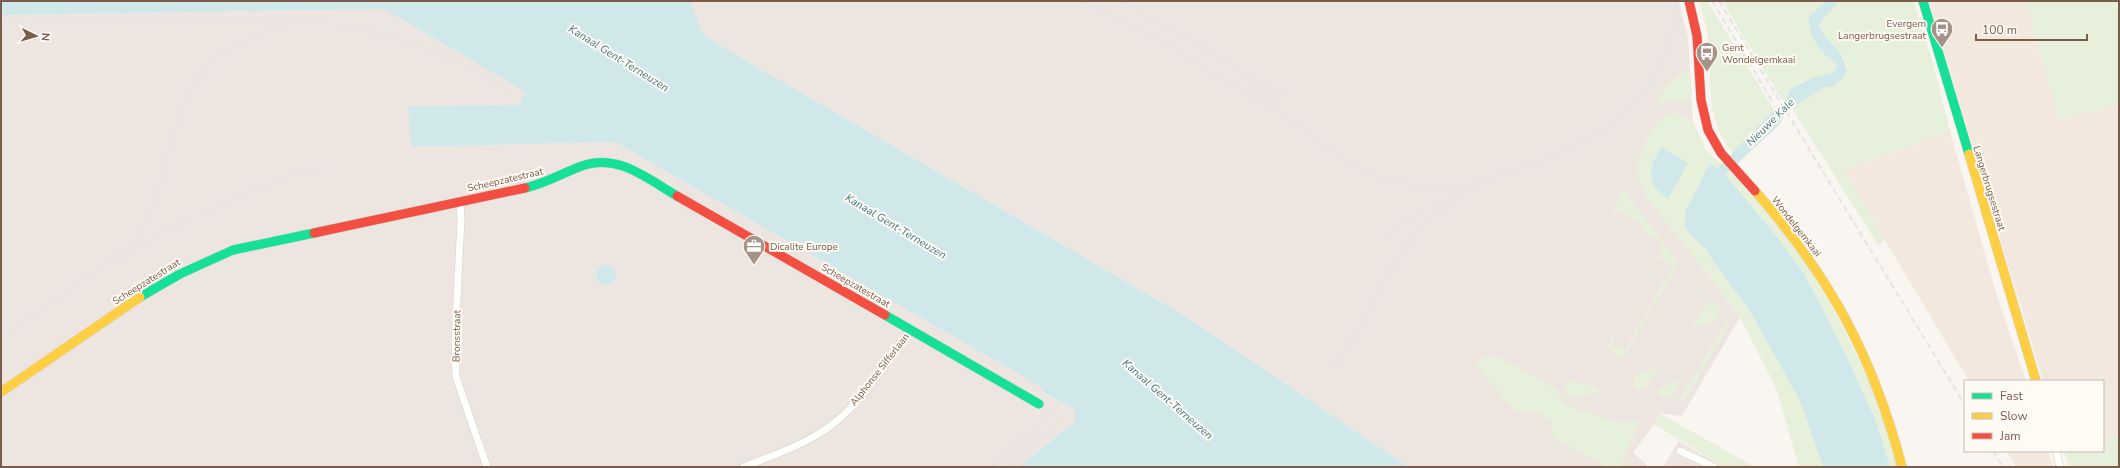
<svg xmlns="http://www.w3.org/2000/svg" width="2120" height="468" viewBox="0 0 2120 468" font-family="'Nunito Sans',sans-serif">
<style>
.residential{fill:#f2e8de}
.industrial{fill:#ede5e0}
.green{fill:#e7f0db}
.water{fill:#d0e8ea}
.lines{fill:none;stroke-linecap:round;stroke-linejoin:round}
.street-casing{stroke:#d7d1cb;stroke-width:8}
.fast-casing{stroke:#d9d2cb;stroke-width:10}
.slow-casing{stroke:#d9d2cb;stroke-width:10}
.jam-casing{stroke:#d9d2cb;stroke-width:10}
.street{stroke:#fefefd;stroke-width:7}
.fast{stroke:#16e098;stroke-width:9}
.slow{stroke:#ffcf43;stroke-width:9}
.jam{stroke:#f24e42;stroke-width:9}
.rail{stroke:#e6e3e7;stroke-width:2;stroke-dasharray:6 4;stroke-linecap:butt}
.labels{text-anchor:middle;stroke-width:4;stroke-linejoin:round;paint-order:stroke}
.poi-label{font-size:10px;fill:#7a5c4d;stroke:#fffaf3;text-anchor:start}
.street-label{font-size:10px;fill:#7a5c4d;stroke:#fffaf3}
.water-label{font-size:11px;font-style:italic;fill:#437c86;stroke:#fffaf3}
</style>
<rect width="100%" height="100%" fill="#f9f5f0"/>
<g class="residential">
<path d="M1929,1H2026L2059,120L2119,104V436L2103,440V381H2043Z"/>
<path d="M1950,131L1997,296L2026,381H1969L1843,170Z"/>
<path d="M2007,451H2048L2053,467H2016Z"/>
</g>
<g class="industrial">
<path d="M691,1H1679L1688,37L1693,122L1706,151L1670,225L1740,317L1682,416L1659,413L1654,424L1633,453L1649,467H1409L1180,313L716,43L701,31Z"/>
<path d="M384,9L527,92L520,105L409,106L411,147L615,142L1043,388L1042,391L1075,410V421L1020,467H1V15Z"/>
<path d="M1679,441L1687,446L1724,467H1663Z"/>
</g>
<g class="green">
<path d="M1699,1H1707L1774,110L1733,153C1703,115 1713,85 1708,40C1707,27 1703,14 1699,1Z"/>
<path d="M1722,1H1826L1809,17L1829,59L1836,63C1836,83 1803,76 1791,88C1788,91 1787,99 1784,103Z"/>
<path d="M1838,1H1914L1934,67L1950,131L1844,170L1885,240L1878,245L1792,108L1824,87L1847,66C1842,49 1826,41 1819,25C1823,15 1834,11 1838,1Z"/>
<path d="M2026,1H2119V104L2059,120Z"/>
<path d="M1690,70L1691,101L1676,100L1658,105C1657,94 1679,72 1690,70Z"/>
<path d="M1676,112L1693,122L1706,151L1722,164L1718,168L1710,163L1685,228L1704,248L1751,313L1800,401L1823,467H1799L1776,388L1740,317L1650,201C1634,179 1636,158 1649,135C1656,123 1662,115 1676,112Z"/>
<path d="M1730,171C1786,231 1824,283 1858,358C1867,377 1877,397 1883,417C1889,433 1893,450 1897,467H1890L1876,421L1845,353L1805,275L1725,175Z"/>
<path d="M1624,189L1677,261L1674,271L1624,357L1621,358L1606,348L1611,339H1616L1612,344L1624,351L1673,266L1662,259L1658,264L1657,260L1663,249L1659,241L1643,231L1645,226L1617,210L1614,214L1613,208Z"/>
<path d="M1710,301C1715,302 1718,304 1720,308C1724,323 1701,325 1692,328L1707,303Z"/>
<path d="M1727,320L1728,326L1685,400L1681,401L1680,399Z"/>
<path d="M1492,356L1501,358L1555,388L1564,403L1571,407L1621,423L1638,421L1639,426L1625,452L1622,467L1605,466L1555,439L1552,434V421C1534,409 1536,412 1516,412L1475,365L1482,358Z"/>
<path d="M1658,369L1645,389L1639,390L1634,387C1631,370 1646,371 1658,369Z"/>
<path d="M1569,380L1598,388L1599,390L1577,399L1570,397L1564,387L1565,382Z"/>
<path d="M1681,381L1670,398H1663L1657,392L1658,387Z"/>
<path d="M1659,413L1755,467H1724L1654,424Z"/>
<path d="M2119,436V467H2069L2064,451H2103V440Z"/>
</g>
<g class="water">
<path d="M1,1H691L701,31L716,43L1180,313L1409,467H1020L1075,421V410L1042,391L1043,388L615,142L411,147L408,106L519,105L526,92L384,9L1,15Z"/>
<path d="M1826,1H1838C1834,11 1823,15 1819,25C1827,44 1848,51 1846,75L1833,87H1824L1792,108L1785,114L1779,125L1725,175L1774,233L1805,275L1845,353L1876,421L1890,467H1823L1800,401L1751,313L1704,248L1685,228V212L1710,163L1718,168L1773,111L1784,103L1791,88L1813,78L1831,74L1836,68V63C1820,53 1808,36 1809,17Z"/>
<path d="M1662,147L1688,163L1668,199C1646,185 1647,167 1662,147Z"/>
<circle cx="606" cy="275" r="10"/>
</g>
<g class="lines">
<g class="street-casing">
<g id="street">
<path d="M460,201L461,219L455,339L456,377L487,467"/>
<path d="M1680,451L1714,467"/>
<path d="M2056,451L2060,467"/>
<path d="M743,467C772,456 804,445 829,427C863,402 886,362 911,329"/>
</g>
</g>
<g class="fast-casing">
<g id="fast">
<path d="M1923,1L1969,154"/>
<path d="M525,188C544,184 561,174 579,167C617,152 646,178 677,196"/>
<path d="M140,297L180,274L233,250L314,233"/>
<path d="M885,315L1039,404"/>
</g>
</g>
<g class="slow-casing">
<g id="slow">
<path d="M1969,154L2036,381"/>
<path d="M1755,191C1830,277 1873,356 1902,467"/>
<path d="M1,392L140,297"/>
</g>
</g>
<g class="jam-casing">
<g id="jam">
<path d="M1689,1L1697,36L1701,100L1708,130L1721,153L1755,191"/>
<path d="M677,196L885,315"/>
<path d="M314,233L525,188"/>
</g>
</g>
<use href="#street" class="street"/>
<use href="#fast" class="fast"/>
<use href="#slow" class="slow"/>
<use href="#jam" class="jam"/>
<g class="rail">
<path d="M1079,1C1143,29 1203,65 1262,102C1291,119 1316,141 1344,159C1398,194 1453,194 1512,172"/>
<path d="M1122,1L1283,95"/>
<path d="M1712,1L1772,101"/>
<path d="M1719,1L1965,405"/>
<path d="M1,22C62,21 122,20 183,18C230,18 278,15 325,22C394,33 457,58 517,93"/>
<path d="M1247,78L1281,109"/>
<path d="M1507,174C1536,162 1566,151 1594,135C1642,108 1673,57 1676,1"/>
<path d="M1383,237L1415,214L1476,187"/>
<path d="M114,265L156,237L189,218L282,178L323,168"/>
<path d="M1,338C24,322 48,306 71,290C95,273 120,258 137,234C182,172 157,98 230,50C252,36 274,27 300,23"/>
<path d="M1335,367L1408,243L1429,219L1451,202"/>
<path d="M1993,451L2003,467"/>
<path d="M991,467L1059,407"/>
<path d="M1006,467L1068,415"/>
</g>
</g>
<defs>
<g id="bus-pin" transform="scale(1.15)"><path d="M0 17L-7.5 6A9.5 9.5 0 1 1 7.5 6Z" fill="#a69286" stroke="#fffaf3"/><path d="M-5-6H5V4H4V6H2V4H-2V6H-4V4H-5ZM-3.5-4V0h7V-4ZM-3.5 1.2v1.5H-2V1.2ZM2 1.2v1.5H3.5V1.2Z" fill="#fff"/></g>
<g id="office-pin" transform="scale(1.15)"><path d="M0 17L-7.5 6A9.5 9.5 0 1 1 7.5 6Z" fill="#a69286" stroke="#fffaf3"/><path d="M-6-3h4V-5.5h4V-3h4V5H-6ZM-1-4.5V-3h2v-1.5ZM-6 0V1H6V0Z" fill="#fff"/></g>
</defs>
<g fill-rule="evenodd">
<use href="#bus-pin" x="1942" y="29"/>
<use href="#bus-pin" x="1707" y="53"/>
<use href="#office-pin" x="754" y="246"/>
</g>
<g class="labels">
<g class="poi-label">
<text x="1926" y="27" text-anchor="end">Evergem<tspan x="1926" dy="12">Langerbrugsestraat</tspan></text>
<text x="1722" y="51">Gent<tspan x="1722" dy="12">Wondelgemkaai</tspan></text>
<text x="770" y="250">Dicalite Europe</text>
</g>
<g class="street-label">
<text transform="translate(505 179) rotate(-13)" y="4">Scheepzatestraat</text>
<text transform="translate(1990 188) rotate(73)" y="4">Langerbrugsestraat</text>
<text transform="translate(1797 226) rotate(52)" y="4">Wondelgemkaai</text>
<text transform="translate(146 281) rotate(-32)" y="4">Scheepzatestraat</text>
<text transform="translate(856 285) rotate(30)" y="4">Scheepzatestraat</text>
<text transform="translate(456 336) rotate(-89)" y="4">Bronsstraat</text>
<text transform="translate(879 369) rotate(-52)" y="4">Alphonse Sifferlaan</text>
</g>
<g class="water-label">
<text transform="translate(619 58) rotate(32)" y="4">Kanaal Gent-Terneuzen</text>
<text transform="translate(1770 122) rotate(-45)" y="4">Nieuwe Kale</text>
<text transform="translate(896 226) rotate(31)" y="4">Kanaal Gent-Terneuzen</text>
<text transform="translate(1168 399) rotate(41)" y="4">Kanaal Gent-Terneuzen</text>
</g>
</g>
<rect width="2120" height="468" fill="none" stroke="#7a5c4d" stroke-width="4"/>
<rect x="1964" y="380" width="140" height="72" fill="#fffaf3" stroke="#cabbb1"/>
<rect x="1972" y="393" width="20" height="6" fill="#16e098" stroke="#cabbb1"/>
<text x="2000" y="400" font-size="12" fill="#7a5c4d">Fast</text>
<rect x="1972" y="413" width="20" height="6" fill="#ffcf43" stroke="#cabbb1"/>
<text x="2000" y="420" font-size="12" fill="#7a5c4d">Slow</text>
<rect x="1972" y="433" width="20" height="6" fill="#f24e42" stroke="#cabbb1"/>
<text x="2000" y="440" font-size="12" fill="#7a5c4d">Jam</text>
<g transform="translate(36 36) rotate(95)" stroke="#fffaf3" stroke-width="3" paint-order="stroke">
<path d="M0-3L7 15L0 10L-7 15Z" fill="#7a5c4d"/>
<text y="-6" font-size="11" font-weight="bold" text-anchor="middle" fill="#7a5c4d">N</text>
</g>
<path d="M1976 34v6h111v-6" fill="none" stroke="#7a5c4d" stroke-width="2"/>
<text x="1982" y="34" font-size="12" fill="#7a5c4d" stroke="#fffaf3" stroke-width="3" paint-order="stroke">100 m</text>
</svg>
